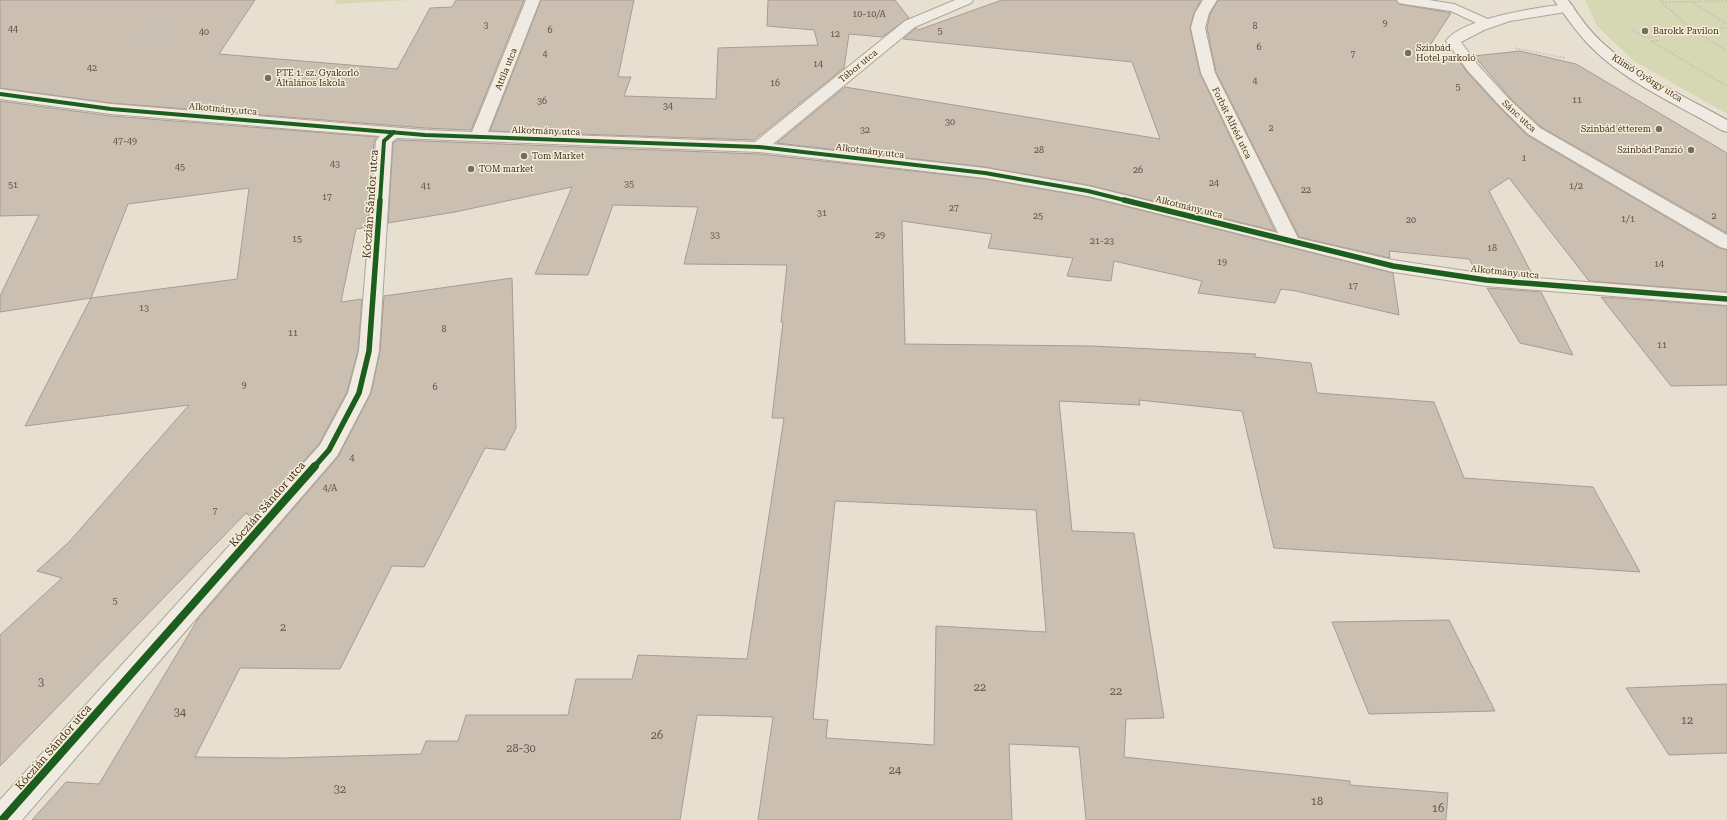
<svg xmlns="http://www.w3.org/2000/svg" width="1727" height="820" viewBox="0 0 1727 820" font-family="'Roboto Serif',serif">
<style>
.green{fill:#d6d7b3}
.building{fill:#cbbfb2;stroke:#a89c90;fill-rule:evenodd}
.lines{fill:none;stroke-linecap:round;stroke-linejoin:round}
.lane-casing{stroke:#ada599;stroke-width:2}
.street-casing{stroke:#ada599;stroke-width:2}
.secondary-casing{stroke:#9c958a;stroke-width:2}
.path{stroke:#c8c2b9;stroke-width:1.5;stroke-dasharray:2 1.5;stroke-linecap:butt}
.lane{fill:#efebe3;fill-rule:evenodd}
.street{fill:#efebe3;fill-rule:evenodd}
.secondary{fill:#efebe3;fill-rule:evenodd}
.cycleway-far2-casing{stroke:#f7eed8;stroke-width:5.5}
.cycleway-far1-casing{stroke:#f7eed8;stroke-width:8}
.cycleway-casing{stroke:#f7eed8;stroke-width:10}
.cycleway-far2{stroke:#1b5e20;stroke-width:4}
.cycleway-far1{stroke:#1b5e20;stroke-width:5.5}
.cycleway{stroke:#1b5e20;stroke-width:8}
.poi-dot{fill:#786c5e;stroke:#f7eed8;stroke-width:1.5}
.labels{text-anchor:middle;stroke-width:3;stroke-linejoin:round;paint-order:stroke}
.number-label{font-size:9px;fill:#605244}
.far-poi-label{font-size:9px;fill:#3d2e20;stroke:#f7eed8;text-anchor:start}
.far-street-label{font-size:9px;fill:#3d2e20;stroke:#f7eed8}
.street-label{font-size:11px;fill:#3d2e20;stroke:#f7eed8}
.near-number-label{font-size:11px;fill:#605244}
</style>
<rect width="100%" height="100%" fill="#e7e0d1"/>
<g class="green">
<path d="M337,0H412L334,4Z"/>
<path d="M1585,0H1727V114L1634,61L1597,26Z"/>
</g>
<g class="building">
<path d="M0,0H255L219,54L397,69L430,8L452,7L456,0H524L471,130L425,128L111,103L0,88Z"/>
<path d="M541,0H634L618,77H631L624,96L716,99L718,48L818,45L814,30L767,26L768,0H895L909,18L882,37L849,34L844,68L754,140L490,131Z"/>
<path d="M1002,0H1201L1194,13L1190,28L1200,73L1275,231L1088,185L985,167L777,143L845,87L1160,139L1132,62L903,39L916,28L918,30Z"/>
<path d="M1218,0H1396L1399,4L1451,13L1419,62L1457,58L1467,72L1499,107L1527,135L1719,248L1727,250V292L1589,281L1509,178L1489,191L1533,276L1476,271L1469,259L1389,251L1390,258L1299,237L1216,72L1207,28L1210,14Z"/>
<path d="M1520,51L1576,64L1727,153V233L1541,127L1511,99L1474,56Z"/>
<path d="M0,101L111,116L377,137L374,141L368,227L356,229L341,302L362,299L358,351L347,392L319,444L252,518L246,513L0,766V635L62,578L37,571L69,542L189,405L25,426L91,298L0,312V296L39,215L0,216ZM249,188L237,279L91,298L128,204Z"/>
<path d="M398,140L759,154L985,179L1088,197L1393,273L1399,315L1296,291L1281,289L1275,303L1198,293L1202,281L1114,261L1111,281L1067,276L1073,258L988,248L992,234L902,221L905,344L1092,346L1256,354L1254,357L1311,363L1317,393L1434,402L1464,478L1593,487L1640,572L1274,548L1242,411L1139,400L1140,405L1059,401L1072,531L1134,533L1164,718L1126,719L1124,757L1350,781V785L1448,793L1446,820H1086L1079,747L1009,744L1012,820H758L773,717L697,715L680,820H32L66,782L99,784L198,619L338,457L371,393L380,351L384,296L512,278L516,428L505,450L485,448L424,567L392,566L340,669L240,668L195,757L283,758L421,754L426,741H458L466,715H568L576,679H632L638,655L747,659L784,418H772L783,322H781L787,265L684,264L698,207L613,205L588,275L535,274L572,187L455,212L388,223L393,143ZM835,501L1036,510L1046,632L936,626L934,745L826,738L828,720L813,719Z"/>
<path d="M1487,288L1541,292L1573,355L1520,343Z"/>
<path d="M1601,297L1727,306V385L1671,386Z"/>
<path d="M1449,620L1495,711L1369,714L1332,622Z"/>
<path d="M1727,684V753L1669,755L1626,688Z"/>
</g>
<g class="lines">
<g class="lane-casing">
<path id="lane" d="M1397,0H1429L1454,4L1490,20L1492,23L1490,26L1485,27L1451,11L1404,4L1399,3Z"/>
</g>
<g class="street-casing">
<g id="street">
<path d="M526,0H540L488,132L755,142L905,21L955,0H973L971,3L915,27L773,144L985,168L1088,186L1278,233L1201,73L1191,28L1195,13L1203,0H1217L1209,13L1205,28L1215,73L1298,238L1393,260L1486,274L1727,293V305L1486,286L1393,272L1088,196L985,178L759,152L397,138L392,142L379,351L370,393L337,456L22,820H0V800L320,445L348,393L359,351L376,141L380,136L111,114L0,99V89L111,104L425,130L472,132Z"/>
<path d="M1567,4L1572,5L1574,8L1572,11L1510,21L1484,30L1461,42L1478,65L1510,100L1540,128L1727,235V249L1720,247L1528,134L1500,106L1468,71L1446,41C1462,18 1540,7 1567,4Z"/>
</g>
</g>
<g class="secondary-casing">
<path id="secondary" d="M1554,0H1568C1579,16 1590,32 1605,45C1640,77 1686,97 1727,120V132L1721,130C1680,106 1629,84 1594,50C1579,36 1567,18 1554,0Z"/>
</g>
<g class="path">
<path d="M1661,0V2L1692,29L1727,51"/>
<path d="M1662,2L1727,1"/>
<path d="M1692,2L1727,24"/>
<path d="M146,30L160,31L163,34C154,43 143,44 131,42L129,39L131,36Z"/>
<path d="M1632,30L1646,38L1659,36V30"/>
<path d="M1654,30L1727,28"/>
<path d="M1651,41L1727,86"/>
<path d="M1652,41L1660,40"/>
<path d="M1515,48L1565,58"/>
</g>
<use href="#lane" class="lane"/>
<use href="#street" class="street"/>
<use href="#secondary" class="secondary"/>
<g class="cycleway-far2-casing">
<g id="cycleway-far2">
<path d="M0,94L111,109L425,135L759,147L985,173L1088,191L1128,201"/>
<path d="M380,201L384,141L394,132"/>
</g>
</g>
<g class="cycleway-far1-casing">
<g id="cycleway-far1">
<path d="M1124,200L1393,266L1486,280L1727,299"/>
<path d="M314,467L329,450L359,393L369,351L380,200"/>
</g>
</g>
<g class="cycleway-casing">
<path id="cycleway" d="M2,820L315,466"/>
</g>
<use href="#cycleway-far2" class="cycleway-far2"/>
<use href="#cycleway-far1" class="cycleway-far1"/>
<use href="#cycleway" class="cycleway"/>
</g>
<g class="poi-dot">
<circle cx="1645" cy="31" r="4"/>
<circle cx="1408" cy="53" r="4"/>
<circle cx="268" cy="78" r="4"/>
<circle cx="1659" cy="129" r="4"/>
<circle cx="1691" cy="150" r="4"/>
<circle cx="524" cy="156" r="4"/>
<circle cx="471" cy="169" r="4"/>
</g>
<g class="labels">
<g class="number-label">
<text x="869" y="17">10-10/A</text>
<text x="1385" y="26">9</text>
<text x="486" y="28">3</text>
<text x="1255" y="29">8</text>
<text x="13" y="32">44</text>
<text x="550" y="33">6</text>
<text x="940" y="34">5</text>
<text x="204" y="35">40</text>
<text x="835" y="37">12</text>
<text x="1259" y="50">6</text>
<text x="545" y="57">4</text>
<text x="1353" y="57">7</text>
<text x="818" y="67">14</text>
<text x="92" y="71">42</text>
<text x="1255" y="84">4</text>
<text x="775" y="86">16</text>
<text x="1458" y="90">5</text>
<text x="1577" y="103">11</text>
<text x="542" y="104">36</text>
<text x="668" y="109">34</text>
<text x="950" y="125">30</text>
<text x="1271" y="131">2</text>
<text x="865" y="133">32</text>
<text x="125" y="144">47-49</text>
<text x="1039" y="153">28</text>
<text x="1524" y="161">1</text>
<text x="335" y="167">43</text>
<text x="180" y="170">45</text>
<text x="1138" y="173">26</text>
<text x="1214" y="186">24</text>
<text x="629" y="187">35</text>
<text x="13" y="188">51</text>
<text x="426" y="189">41</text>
<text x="1576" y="189">1/2</text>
<text x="1306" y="193">22</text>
<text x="327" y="200">17</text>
<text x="954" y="211">27</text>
<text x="822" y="216">31</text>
<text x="1038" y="219">25</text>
<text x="1714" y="219">2</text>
<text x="1628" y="222">1/1</text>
<text x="1411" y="223">20</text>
<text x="715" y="238">33</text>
<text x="880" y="238">29</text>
<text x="297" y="242">15</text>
<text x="1102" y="244">21-23</text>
<text x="1492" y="251">18</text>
<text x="1222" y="265">19</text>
<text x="1659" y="267">14</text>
<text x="1353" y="289">17</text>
<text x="144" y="311">13</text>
<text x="444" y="332">8</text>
<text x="293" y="336">11</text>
<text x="1662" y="348">11</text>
<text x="244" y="388">9</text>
<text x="435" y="390">6</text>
<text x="352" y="461">4</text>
<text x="330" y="491">4/A</text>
<text x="215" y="514">7</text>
<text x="115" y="604">5</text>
</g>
<g class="far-poi-label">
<text x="1653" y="34">Barokk Pavilon</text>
<text x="1416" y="51">Szinbád<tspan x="1416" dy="10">Hotel parkoló</tspan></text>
<text x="276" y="76">PTE 1. sz. Gyakorló<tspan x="276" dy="10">Általános Iskola</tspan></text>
<text x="1651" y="132" text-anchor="end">Szinbád étterem</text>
<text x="1683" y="153" text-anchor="end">Szinbád Panzió</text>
<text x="532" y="159">Tom Market</text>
<text x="479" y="172">TOM market</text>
</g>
<g class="far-street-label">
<text transform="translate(858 66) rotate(-39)" y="3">Tábor utca</text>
<text transform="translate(506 69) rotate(-68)" y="3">Attila utca</text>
<text transform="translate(1647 78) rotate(32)" y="3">Klimó György utca</text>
<text transform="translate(223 109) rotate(5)" y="3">Alkotmány utca</text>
<text transform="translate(1519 116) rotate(43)" y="3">Sánc utca</text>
<text transform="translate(1232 123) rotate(64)" y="3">Forbát Alfréd utca</text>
<text transform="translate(546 131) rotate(2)" y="3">Alkotmány utca</text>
<text transform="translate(870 151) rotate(7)" y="3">Alkotmány utca</text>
<text transform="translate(1189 207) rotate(14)" y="3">Alkotmány utca</text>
<text transform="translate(1505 272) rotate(6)" y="3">Alkotmány utca</text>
</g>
<g class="street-label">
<text transform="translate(370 204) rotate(-86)" y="4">Kóczián Sándor utca</text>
<text transform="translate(267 504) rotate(-49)" y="4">Kóczián Sándor utca</text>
<text transform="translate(53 747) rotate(-49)" y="4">Kóczián Sándor utca</text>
</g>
<g class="near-number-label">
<text x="283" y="631">2</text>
<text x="41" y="686">3</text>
<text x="980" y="691">22</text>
<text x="1116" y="695">22</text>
<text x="180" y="716">34</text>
<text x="1687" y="724">12</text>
<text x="657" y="739">26</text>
<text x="521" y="752">28-30</text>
<text x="895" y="774">24</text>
<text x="340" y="793">32</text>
<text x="1317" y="805">18</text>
<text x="1438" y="812">16</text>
</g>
</g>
</svg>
